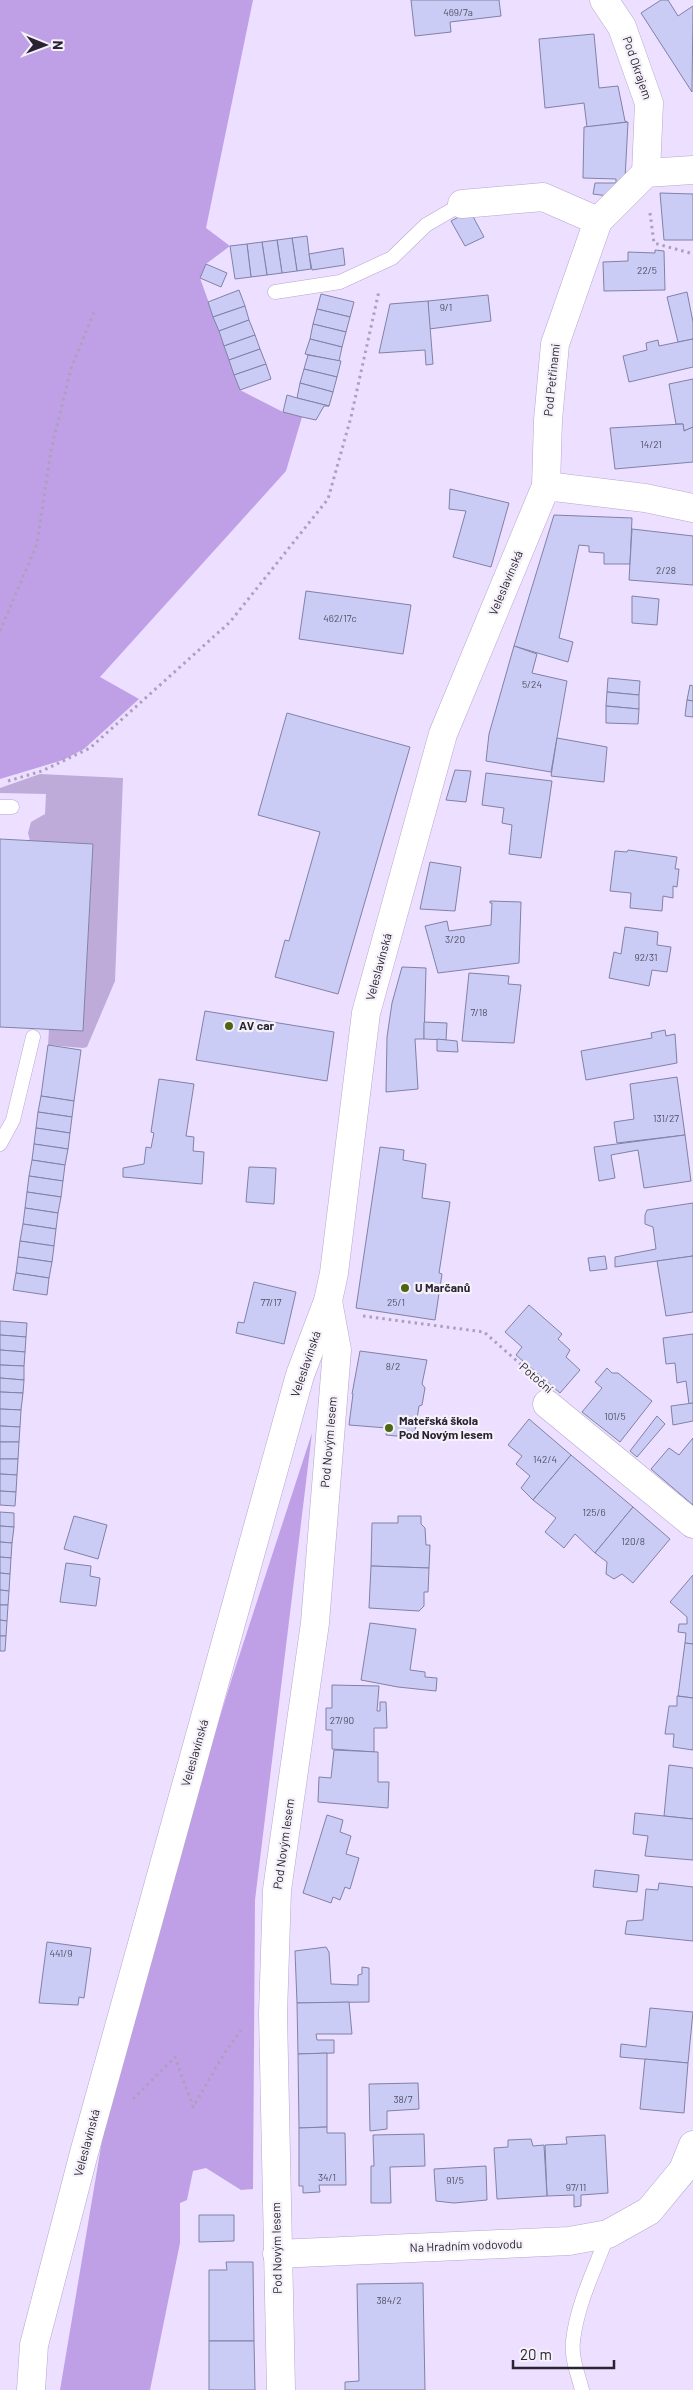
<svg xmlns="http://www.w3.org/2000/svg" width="693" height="2390" viewBox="0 0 693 2390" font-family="Barlow,sans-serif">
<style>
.green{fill:#bfabda}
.forest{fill:#bfa0e7}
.building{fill:#cbccf5;stroke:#8181a6}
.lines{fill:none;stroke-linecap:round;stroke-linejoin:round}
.lane-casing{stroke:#b6a7cc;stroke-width:15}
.street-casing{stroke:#b6a7cc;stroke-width:29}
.secondary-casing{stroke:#b6a7cc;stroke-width:29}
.path{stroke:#aca1bb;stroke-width:3;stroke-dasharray:2.5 4;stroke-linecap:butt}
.lane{stroke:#fff;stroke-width:14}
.street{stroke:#fff;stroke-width:28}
.secondary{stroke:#fff;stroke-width:28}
.poi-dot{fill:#4e6512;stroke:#f5f1f9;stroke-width:2}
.labels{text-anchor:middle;stroke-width:4.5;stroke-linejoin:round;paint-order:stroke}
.number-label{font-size:10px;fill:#524e63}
.street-label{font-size:12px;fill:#2a2432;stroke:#f5f1f9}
.poi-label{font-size:12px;font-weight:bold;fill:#2a2432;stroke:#f5f1f9;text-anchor:start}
</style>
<rect width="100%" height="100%" fill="#ecdfff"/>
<path class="green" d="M40,774L123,778L115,981L87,1047L83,1048L48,1045L49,1029L83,1031L93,844L30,841L28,833L31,822L45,814L46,794L0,793V788Z"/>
<g class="forest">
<path d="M0,0H253L206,228L230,246L206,264L200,278L240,390L283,412L302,417L286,471L100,677L139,699L84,749L63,760L0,779Z"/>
<path d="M312,1433L255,1900L253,2189L241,2190L206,2168L193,2171L187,2200L180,2203V2243L150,2390H60L108,2105L172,1874L231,1681Z"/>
</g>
<g class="building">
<path d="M411,0H499L501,16L450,22L451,32L415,36Z"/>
<path d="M661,0H668L678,16L693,6L692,92L641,13Z"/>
<path d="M594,34L599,88L618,86L625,121L627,122L587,127L584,103L545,108L539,39Z"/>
<path d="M628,122L625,179L608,196L593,194L595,183H616V179L583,178L584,127Z"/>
<path d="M660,193L693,194V240H664Z"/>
<path d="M470,211L484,237L465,246L451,221Z"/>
<path d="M307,236L311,269L297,271L292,238Z"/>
<path d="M292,238L297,271L282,273L277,240Z"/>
<path d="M277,240L282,273L267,275L262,242Z"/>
<path d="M262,242L267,275L251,277L247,244Z"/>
<path d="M247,244L251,277L235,279L230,246Z"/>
<path d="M343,248L345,265L312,270L309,254Z"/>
<path d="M655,250L664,251L665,290L604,291L603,262L628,261V252L655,253Z"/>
<path d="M206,264L227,273L221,287L200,278Z"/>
<path d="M239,290L245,306L213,317L208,302Z"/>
<path d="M687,292L693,322V339L678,342L667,297Z"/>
<path d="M321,294L354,302L350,317L317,309Z"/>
<path d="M488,295L491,321L429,329L428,301Z"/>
<path d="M428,301L433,364L426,365L425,350L379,353L390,304Z"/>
<path d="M245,306L249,320L219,331L213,317Z"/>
<path d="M317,309L350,317L346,332L313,324Z"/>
<path d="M249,320L255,335L224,346L219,331Z"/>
<path d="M313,324L346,332L342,347L310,339Z"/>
<path d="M255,335L260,349L229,360L224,346Z"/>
<path d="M310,339L342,347L339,361L305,354Z"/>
<path d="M693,339V367L629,382L623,356L647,350L646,343L658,340L659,346Z"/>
<path d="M260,349L266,364L234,375L229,360Z"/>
<path d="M308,355L341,361L337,377L304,369Z"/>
<path d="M266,364L271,379L240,390L234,375Z"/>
<path d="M304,369L337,377L333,392L300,383Z"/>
<path d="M693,379V427L684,431L683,424H676L669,384Z"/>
<path d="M300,383L333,392L329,406L297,398Z"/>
<path d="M287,395L297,398L329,406H324L316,420L302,417L283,412Z"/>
<path d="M683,424L684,431L693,427V462L615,469L610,428Z"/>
<path d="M450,489L509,503L491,567L453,557L466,511L449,509Z"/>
<path d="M554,515L632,518L630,564H604V553L589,552V546L579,545L559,638L573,642L568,662L514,646Z"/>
<path d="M632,529L693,536V585L629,580Z"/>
<path d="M306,591L411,605L403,654L299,639Z"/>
<path d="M632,596L659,599L657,625L632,623Z"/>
<path d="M514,646L537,654L532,673L567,681L551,772L486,761L489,734Z"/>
<path d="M608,678L640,681L639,695L607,692Z"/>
<path d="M690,685L693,686V701L687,700Z"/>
<path d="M607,692L639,695V709L606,706Z"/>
<path d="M687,700L693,701V717L685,716Z"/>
<path d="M606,706L639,709L638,724L606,723Z"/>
<path d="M287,713L410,747L338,994L275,977L285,940L289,941L320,832L258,815Z"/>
<path d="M557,738L607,747L604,782L551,776Z"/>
<path d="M455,770L471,771L466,802L446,800Z"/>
<path d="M486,773L552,781L541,858L509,854L512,825L502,823L504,808L482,805Z"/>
<path d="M0,839L93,844L83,1031L0,1027Z"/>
<path d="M628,850L677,857L675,869H679L677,887L673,886V898L663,896L662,911L630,908L631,893L610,891L615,851L627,852Z"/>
<path d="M430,862L461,867L455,911L420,909Z"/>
<path d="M490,901L521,902L519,963L438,973L425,926L447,921L449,931L491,925L492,903H490Z"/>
<path d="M625,927L658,932L657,945L671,947L667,972L652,970L649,986L609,978L614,952L621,954Z"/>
<path d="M402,967L426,968L424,1039H415L418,1089L386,1092L387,1037L392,1003Z"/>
<path d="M469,973L509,976L508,984L521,985L514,1043L462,1041Z"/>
<path d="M205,1011L334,1032L327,1081L196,1060Z"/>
<path d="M424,1022L447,1023L446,1040L424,1039Z"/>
<path d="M665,1030L666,1036L675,1034L677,1063L586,1080L581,1051L652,1038L651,1033Z"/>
<path d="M437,1039L457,1041L458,1052L437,1051Z"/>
<path d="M48,1045L81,1050L74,1101L41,1096Z"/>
<path d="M677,1077L685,1135L617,1143L614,1122L634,1119L630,1084Z"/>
<path d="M159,1079L194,1084L186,1136L194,1137L193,1151L204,1152L202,1184L123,1177V1168L144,1164L146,1147L151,1148L154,1133L151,1132Z"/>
<path d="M41,1096L74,1101L72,1117L38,1112Z"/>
<path d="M38,1112L72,1117L70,1133L36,1128Z"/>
<path d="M36,1128L70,1133L68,1149L34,1144Z"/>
<path d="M685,1135L691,1181L644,1188L638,1150L611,1155L615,1178L599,1181L594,1147Z"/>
<path d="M34,1144L68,1149L65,1165L32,1160Z"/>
<path d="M380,1147L404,1150L403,1160L426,1164L422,1198L450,1202L439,1273L442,1274L435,1320L356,1308Z"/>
<path d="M32,1160L65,1165L63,1181L29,1176Z"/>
<path d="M249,1167L276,1168L274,1204L246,1202Z"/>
<path d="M29,1176L63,1181L61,1197L27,1192Z"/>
<path d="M27,1192L61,1197L58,1213L25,1208Z"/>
<path d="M693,1203V1256L615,1267V1257L656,1249L653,1227L645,1224V1215L647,1210Z"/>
<path d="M25,1208L58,1213L56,1229L23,1224Z"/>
<path d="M23,1224L56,1229L54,1246L20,1241Z"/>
<path d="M20,1241L54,1246L52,1262L18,1257Z"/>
<path d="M605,1256L607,1269L590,1271L588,1258Z"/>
<path d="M693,1256V1312L666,1316L657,1261Z"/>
<path d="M18,1257L52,1262L49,1278L16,1273Z"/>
<path d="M16,1273L49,1278L47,1295L13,1290Z"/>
<path d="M254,1282L296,1292L284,1344L236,1333L238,1322L244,1323Z"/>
<path d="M529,1305L562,1334L558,1339L570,1350L566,1357L580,1370L560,1393L516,1355L522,1347L505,1332Z"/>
<path d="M0,1321L27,1323L26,1337L0,1335Z"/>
<path d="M693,1334V1403L689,1404L686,1381L677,1383L675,1363L666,1364L663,1338Z"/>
<path d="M0,1335L26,1337L25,1352L0,1350Z"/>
<path d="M0,1350L25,1352L24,1366L0,1365Z"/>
<path d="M360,1351L427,1360L422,1384L425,1388L422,1405L419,1406L415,1432L407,1431V1437L386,1435L387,1428L349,1425L353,1394H352Z"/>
<path d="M0,1365L24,1366V1380L0,1378Z"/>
<path d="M607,1368L612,1373H618L652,1401L620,1442L582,1412L602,1388L595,1382Z"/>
<path d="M0,1378L24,1380L23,1393L0,1392Z"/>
<path d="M0,1392L23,1393L21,1410L0,1409Z"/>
<path d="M693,1403V1421L673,1425L671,1406Z"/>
<path d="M0,1409L21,1410L20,1427L0,1426Z"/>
<path d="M657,1416L665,1424L637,1457L630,1451Z"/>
<path d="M529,1419L571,1455L533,1500L521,1488L530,1476L516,1464L522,1456L508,1445Z"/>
<path d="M0,1426L20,1427L19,1442H0Z"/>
<path d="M693,1438V1505L651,1469L669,1448L679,1455Z"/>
<path d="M0,1442H19L18,1459H0Z"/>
<path d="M571,1455L633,1507L595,1553L575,1534L564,1548L545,1532L556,1518L533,1500Z"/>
<path d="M0,1459H18L17,1475L0,1474Z"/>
<path d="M0,1474L17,1475L16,1492L0,1491Z"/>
<path d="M0,1491L16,1492L15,1506L0,1505Z"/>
<path d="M633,1507L670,1539L633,1583L622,1574L614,1579L606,1574L607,1562L595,1553Z"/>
<path d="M0,1512L14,1513V1527L0,1526Z"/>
<path d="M74,1516L107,1525L98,1559L64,1549Z"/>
<path d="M398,1516H421V1524L425,1528L426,1545H430L429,1568L371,1566L372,1523H398Z"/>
<path d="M0,1526L14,1527L12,1543L0,1542Z"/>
<path d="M0,1542L12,1543L11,1558L0,1557Z"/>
<path d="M0,1557L11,1558L10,1574L0,1573Z"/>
<path d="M66,1563L91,1566L90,1576L100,1578L96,1606L60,1602Z"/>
<path d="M371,1566L429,1568L428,1592H424V1606L419,1611L369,1608Z"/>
<path d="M0,1573L10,1574L9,1591L0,1590Z"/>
<path d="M693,1575V1644L685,1643L686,1633L678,1632L679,1624H687V1617L670,1602Z"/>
<path d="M0,1590L9,1591L8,1605H0Z"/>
<path d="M0,1605H8L7,1621L0,1620Z"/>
<path d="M0,1620L7,1621L6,1636H0Z"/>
<path d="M370,1623L416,1629L410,1670L425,1672V1677L437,1678L436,1691L398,1687L361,1680Z"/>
<path d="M0,1636H6L5,1651H0Z"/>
<path d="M685,1643L693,1644V1698L678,1696Z"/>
<path d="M332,1685L379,1686L377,1711H380V1702H386L387,1728H374V1752L332,1749V1730H326V1708H332Z"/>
<path d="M677,1696L693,1698V1750L673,1747L674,1734H665L669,1706H677Z"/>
<path d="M334,1750L378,1752V1782H389L388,1808L318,1802L319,1777L331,1778Z"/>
<path d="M669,1765L693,1768V1819L664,1816Z"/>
<path d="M635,1813L693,1819V1860L645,1856L648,1836L633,1834Z"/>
<path d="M327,1815L343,1820L340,1832L351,1836L346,1854L359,1858L350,1889L345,1887L340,1900L333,1897L331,1903L303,1893Z"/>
<path d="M595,1870L639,1875L637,1892L593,1887Z"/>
<path d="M659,1883L693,1887V1941L625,1934L627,1921L643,1920L646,1889L658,1890Z"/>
<path d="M47,1942L91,1948L84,1998L79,1997L78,2005L39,2003Z"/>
<path d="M326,1947L329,1952L331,1984L358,1985V1975L362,1974V1967L369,1968V2002L297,2003L295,1951Z"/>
<path d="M349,2002L352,2034H316L317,2040H334V2053L298,2054L297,2003Z"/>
<path d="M650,2008L693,2012L688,2063L620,2057L621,2044L646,2047Z"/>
<path d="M327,2053V2127L299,2128L298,2054Z"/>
<path d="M645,2059L688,2063L684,2113L640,2109Z"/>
<path d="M418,2083L419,2109L387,2111V2129L370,2131L369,2084Z"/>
<path d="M327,2127V2133H345L346,2185H319L320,2192L303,2193V2186H299V2128Z"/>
<path d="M424,2134L425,2166L390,2167L391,2203H371V2166H374L373,2135Z"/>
<path d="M605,2135L608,2193L581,2195V2206L574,2207V2195L547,2196L545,2145L567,2144L566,2137Z"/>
<path d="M531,2139L533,2146L544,2145L547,2196L497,2199L494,2148L508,2147V2140Z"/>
<path d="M486,2166L487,2200L454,2203L436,2201L434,2169Z"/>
<path d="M199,2215H234V2241L199,2242Z"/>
<path d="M226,2262H253L254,2341H209V2270H227Z"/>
<path d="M423,2283L425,2390H345V2382L359,2381L357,2284Z"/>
<path d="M209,2341H254L255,2390H209Z"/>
</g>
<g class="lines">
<g class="lane-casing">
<g id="lane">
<path d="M275,292L340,282L392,258L426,225L462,204"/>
<path d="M0,807H12"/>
<path d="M0,1144L13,1120L33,1037"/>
<path d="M582,2390C578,2374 571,2358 573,2341C577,2304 595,2269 608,2234"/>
</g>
</g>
<g class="street-casing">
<g id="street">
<path d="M604,0L622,27L649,103L646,173"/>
<path d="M462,204L543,197L598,221"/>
<path d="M546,486L548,420L555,344L598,221L646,173L693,170"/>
<path d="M547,1404L693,1524"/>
<path d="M277,2254L569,2241L608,2234L649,2211L683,2170L693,2145"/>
<path d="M281,2390L273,2014L277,1890L315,1623L337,1350L328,1301"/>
</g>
</g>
<g class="secondary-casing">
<path id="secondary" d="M31,2390L34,2345L84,2153L300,1375L328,1301L334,1273L366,1013L443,734L546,486L645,498L693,508"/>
</g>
<g class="path">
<path d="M650,213L654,243L690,253L693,255"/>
<path d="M0,631L37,544L51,450L71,369L94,312"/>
<path d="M8,781L42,771L90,748L230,622L328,499L351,417L379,291"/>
<path d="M363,1316L484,1332L534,1376"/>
<path d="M133,2099L175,2057L193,2107L224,2054L241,2030"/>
</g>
<use href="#lane" class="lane"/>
<use href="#street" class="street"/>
<use href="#secondary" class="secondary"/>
</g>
<g class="poi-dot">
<circle cx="229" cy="1026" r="5"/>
<circle cx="405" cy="1288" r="5"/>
<circle cx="389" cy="1428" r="5"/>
</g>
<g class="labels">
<g class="number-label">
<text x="458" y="16">469/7a</text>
<text x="647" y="274">22/5</text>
<text x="446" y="311">9/1</text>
<text x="651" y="448">14/21</text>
<text x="666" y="574">2/28</text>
<text x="340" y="622">462/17c</text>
<text x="532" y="688">5/24</text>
<text x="455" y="943">3/20</text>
<text x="646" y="961">92/31</text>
<text x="479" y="1016">7/18</text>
<text x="666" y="1122">131/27</text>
<text x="271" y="1306">77/17</text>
<text x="396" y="1306">25/1</text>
<text x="393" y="1370">8/2</text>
<text x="615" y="1420">101/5</text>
<text x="545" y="1463">142/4</text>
<text x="594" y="1516">125/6</text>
<text x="633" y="1545">120/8</text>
<text x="342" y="1724">27/90</text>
<text x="61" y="1957">441/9</text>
<text x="403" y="2103">38/7</text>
<text x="327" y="2181">34/1</text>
<text x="455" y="2184">91/5</text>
<text x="576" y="2191">97/11</text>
<text x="389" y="2304">384/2</text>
</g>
<g class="street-label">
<text transform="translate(637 68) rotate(71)" y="4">Pod Okrajem</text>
<text transform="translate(552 380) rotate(-84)" y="4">Pod Petřinami</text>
<text transform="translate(506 583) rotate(-67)" y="4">Veleslavínská</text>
<text transform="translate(379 967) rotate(-75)" y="4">Veleslavínská</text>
<text transform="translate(306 1364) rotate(-71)" y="4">Veleslavínská</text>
<text transform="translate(536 1378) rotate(41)" y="4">Potoční</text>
<text transform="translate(329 1442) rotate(-85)" y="4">Pod Novým lesem</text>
<text transform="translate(195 1753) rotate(-74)" y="4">Veleslavínská</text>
<text transform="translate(284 1844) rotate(-82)" y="4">Pod Novým lesem</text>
<text transform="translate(87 2143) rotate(-75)" y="4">Veleslavínská</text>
<text transform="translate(466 2246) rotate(-2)" y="4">Na Hradním vodovodu</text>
<text transform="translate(277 2248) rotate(-91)" y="4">Pod Novým lesem</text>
</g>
<g class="poi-label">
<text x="239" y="1030">AV car</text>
<text x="415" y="1292">U Marčanů</text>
<text x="399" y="1425">Mateřská škola<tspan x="399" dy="14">Pod Novým lesem</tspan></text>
</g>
</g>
<g transform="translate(45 45) rotate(91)" stroke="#f5f1f9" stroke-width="4" paint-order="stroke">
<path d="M0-4L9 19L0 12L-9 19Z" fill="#2a2432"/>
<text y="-8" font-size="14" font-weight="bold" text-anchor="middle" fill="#2a2432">N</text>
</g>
<path d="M513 2360v8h101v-8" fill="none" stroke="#2a2432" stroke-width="2.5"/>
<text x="520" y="2360" font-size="15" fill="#2a2432" stroke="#f5f1f9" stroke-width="4" paint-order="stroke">20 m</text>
</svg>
